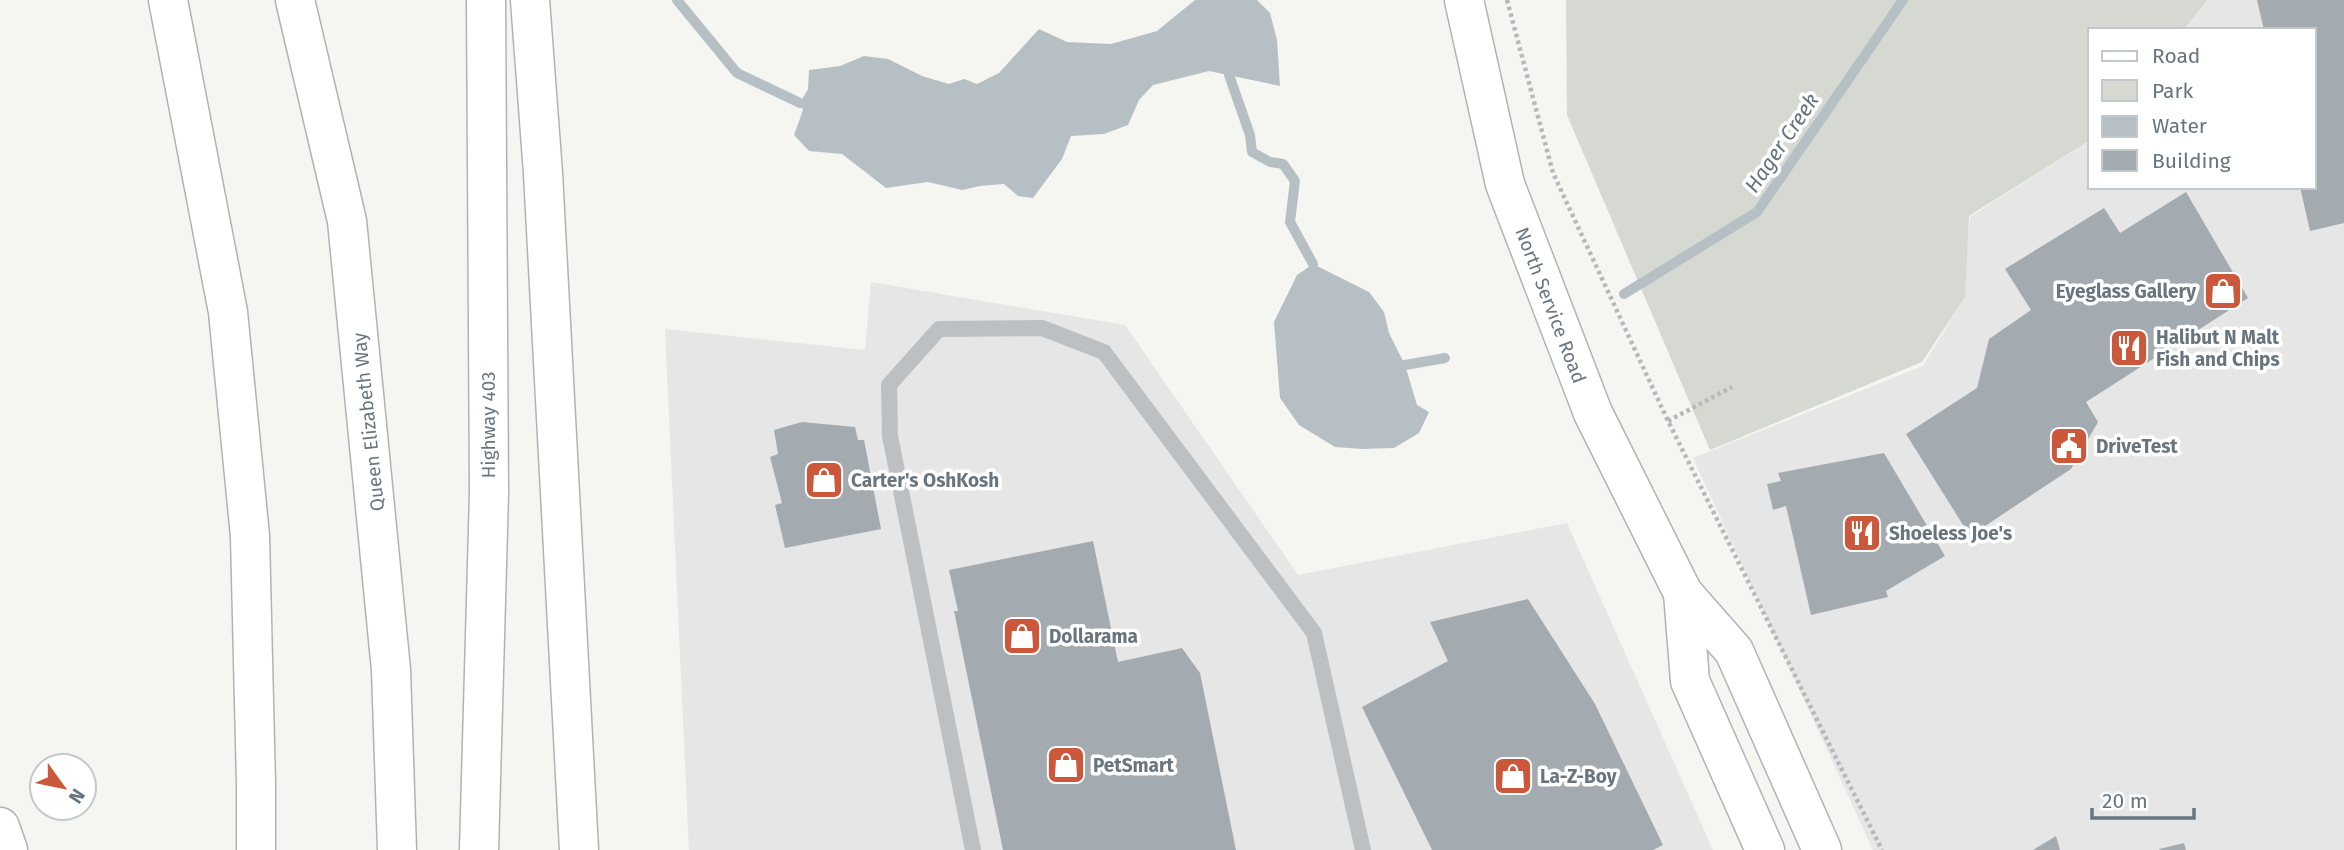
<svg xmlns="http://www.w3.org/2000/svg" width="2344" height="850" viewBox="0 0 2344 850" font-family="'Fira Sans',sans-serif">
<style>
.built{fill:#e5e6e5}
.green{fill:#d5d9d2}
.water{fill:#b6c0c4}
.lines{fill:none;stroke-linecap:round;stroke-linejoin:round}
.stream{stroke:#b6c0c4;stroke-width:10}
.building{fill:#a4abb0}
.secondary-casing{stroke:#afb4b7;stroke-width:41}
.highway-casing{stroke:#b0b3b6;stroke-width:41}
.path{stroke:#b6b9bb;stroke-width:4.5;stroke-dasharray:3.5 3.5;stroke-linecap:butt}
.lane{stroke:#bcc0c3;stroke-width:16}
.secondary{stroke:#fff;stroke-width:38}
.highway{stroke:#fff;stroke-width:38}
.labels{text-anchor:middle;stroke-width:7;stroke-linejoin:round;paint-order:stroke}
.poi-label{font-size:19px;font-weight:bold;fill:#68757f;stroke:#fff;text-anchor:start}
.street-label{font-size:19px;fill:#68757f;stroke:#fff}
.water-label{font-size:21px;font-style:italic;fill:#63767c;stroke:#fff}
</style>
<rect width="100%" height="100%" fill="#f5f5f2"/>
<g class="built">
<path d="M2209,0H2344V850H1873L1693,458L1923,366L1962,301L1970,217L2090,140V187H2314V30H2182Z"/>
<path d="M871,282L1125,325L1298,575L1567,523L1713,850H689L665,329L865,350Z"/>
</g>
<path class="green" d="M1566,0H2208L2183,30H2090V140L1969,216L1965,297L1922,362L1710,450L1567,115Z"/>
<g class="water">
<path d="M1195,0H1257L1270,13L1277,40L1280,86L1209,71L1153,85L1139,100L1128,125L1104,134L1071,136L1062,159L1033,198L1018,196L1004,184L980,186L962,190L928,182L886,188L842,154L809,151L794,135L803,110L800,103L808,89L809,70L840,66L864,56L888,59L922,76L949,84L964,79L977,84L999,73L1039,29L1067,42L1111,44L1157,31Z"/>
<path d="M1313,264L1369,292L1384,312L1389,333L1405,365L1417,405L1429,412L1419,433L1394,448L1362,449L1335,447L1299,425L1280,398L1274,322L1297,275Z"/>
</g>
<g class="lines">
<g class="stream">
<path d="M677,0L737,73L800,103"/>
<path d="M1229,75L1250,135L1252,152L1270,162L1283,164L1295,181L1290,222L1313,264"/>
<path d="M1624,294L1757,212L1903,0"/>
<path d="M1405,365L1445,358"/>
</g>
</g>
<g class="building">
<path d="M2257,0H2344V223L2310,231L2300,187H2314V30H2264Z"/>
<path d="M2186,192L2248,298L2086,402L2098,422L2071,469L1970,536L1906,434L1977,388L1989,339L2031,310L2005,269L2104,208L2120,233Z"/>
<path d="M802,422L855,427L858,440H864L881,529L785,548L775,505L782,503L770,457L778,454L774,430Z"/>
<path d="M1884,453L1945,556L1886,591L1888,597L1811,615L1786,506L1773,510L1767,484L1781,481L1778,473Z"/>
<path d="M1093,541L1118,662L1182,648L1200,673L1236,850H1003L954,611H958L949,570Z"/>
<path d="M1528,599L1595,704L1663,845L1653,850H1432L1362,707L1448,661L1430,622Z"/>
<path d="M2056,836L2060,850H2033Z"/>
<path d="M2184,843L2186,850H2160L2159,849Z"/>
</g>
<g class="lines">
<g class="secondary-casing">
<g id="secondary">
<path d="M1464,0L1505,184L1593,413L1683,593L1734,651L1822,850"/>
<path d="M1683,593L1690,681L1765,850"/>
</g>
</g>
<g class="highway-casing">
<g id="highway">
<path d="M168,0L228,312L250,536L256,784V850"/>
<path d="M295,0L347,221L391,670L397,850"/>
<path d="M530,0L543,173L579,850"/>
<path d="M0,827L8,850"/>
<path d="M479,850L489,493L486,0"/>
</g>
</g>
<g class="path">
<path d="M1507,0L1553,173L1668,421L1882,850"/>
<path d="M1668,421L1732,387"/>
</g>
<path class="lane" d="M973,850L890,436L889,385L939,329L1042,328L1104,352L1314,633L1363,850"/>
<use href="#secondary" class="secondary"/>
<use href="#highway" class="highway"/>
</g>
<defs>
<g id="shop-square" transform="scale(2.0125)"><rect x="-9" y="-9" width="18" height="18" rx="4" fill="#cc583b" stroke="#fff"/><path d="M-5-2.5h2.3a2.7 3.5 0 0 1 5.4 0H5L5.5 6h-11ZM-1.5-2.5h3a1.5 2.3 0 0 0-3 0Z" fill="#fff"/></g>
<g id="restaurant-square" transform="scale(2.0125)"><rect x="-9" y="-9" width="18" height="18" rx="4" fill="#cc583b" stroke="#fff"/><path d="M-5-6h1v4h1v-4h1v4h1v-4h1v5L-1.5 .5V6h-2V.5L-5-1ZM5-6V6H3V1.5H1.5Q1.5-4 5-6Z" fill="#fff"/></g>
<g id="civic-square" transform="scale(2.0125)"><rect x="-9" y="-9" width="18" height="18" rx="4" fill="#cc583b" stroke="#fff"/><path d="M-.6-6.5H3V-4.5H.6V-3L4-1V1h2V6H-6V1h2V-1L-.6-3ZM-1.2 2.5V6h2.4V2.5Z" fill="#fff"/></g>
</defs>
<g fill-rule="evenodd">
<use href="#shop-square" x="2223" y="291"/>
<use href="#restaurant-square" x="2129" y="348"/>
<use href="#civic-square" x="2069" y="446"/>
<use href="#shop-square" x="824" y="480"/>
<use href="#restaurant-square" x="1862" y="533"/>
<use href="#shop-square" x="1022" y="636"/>
<use href="#shop-square" x="1066" y="765"/>
<use href="#shop-square" x="1513" y="776"/>
</g>
<g class="labels">
<g class="poi-label">
<text x="2196" y="298" text-anchor="end">Eyeglass Gallery</text>
<text x="2156" y="344">Halibut N Malt<tspan x="2156" dy="22">Fish and Chips</tspan></text>
<text x="2096" y="453">DriveTest</text>
<text x="851" y="487">Carter's OshKosh</text>
<text x="1889" y="540">Shoeless Joe's</text>
<text x="1049" y="643">Dollarama</text>
<text x="1093" y="772">PetSmart</text>
<text x="1540" y="783">La-Z-Boy</text>
</g>
<g class="street-label">
<text transform="translate(1551 305) rotate(69)" y="7">North Service Road</text>
<text transform="translate(368 422) rotate(-96)" y="7">Queen Elizabeth Way</text>
<text transform="translate(488 425) rotate(-90)" y="7">Highway 403</text>
</g>
<g class="water-label">
<text transform="translate(1782 143) rotate(-56)" y="7">Hager Creek</text>
</g>
</g>
<rect x="2088" y="28" width="228" height="161" fill="#ffffff" stroke="#c3c8cc" stroke-width="2"/>
<rect x="2102" y="51" width="35" height="10" fill="#ffffff" stroke="#c3c8cc" stroke-width="2"/>
<text x="2152" y="63" font-size="21" fill="#68757f">Road</text>
<rect x="2102" y="80" width="35" height="21" fill="#d5d9d2" stroke="#c3c8cc" stroke-width="2"/>
<text x="2152" y="98" font-size="21" fill="#68757f">Park</text>
<rect x="2102" y="116" width="35" height="21" fill="#b6c0c4" stroke="#c3c8cc" stroke-width="2"/>
<text x="2152" y="133" font-size="21" fill="#68757f">Water</text>
<rect x="2102" y="150" width="35" height="21" fill="#a4abb0" stroke="#c3c8cc" stroke-width="2"/>
<text x="2152" y="168" font-size="21" fill="#68757f">Building</text>
<g transform="translate(63 787) rotate(123)"><circle r="33" fill="#ffffff" stroke="#c3c8cc" stroke-width="2"/>
<path d="M0-5L12 26L0 18L-12 26Z" fill="#cc583b"/>
<text y="-10" font-size="19" font-weight="bold" text-anchor="middle" fill="#68757f">N</text>
</g>
<path d="M2092 808v10h102v-10" fill="none" stroke="#68757f" stroke-width="3.5"/>
<text x="2102" y="808" font-size="21" fill="#68757f" stroke="#ffffff" stroke-width="5" paint-order="stroke">20 m</text>
</svg>
